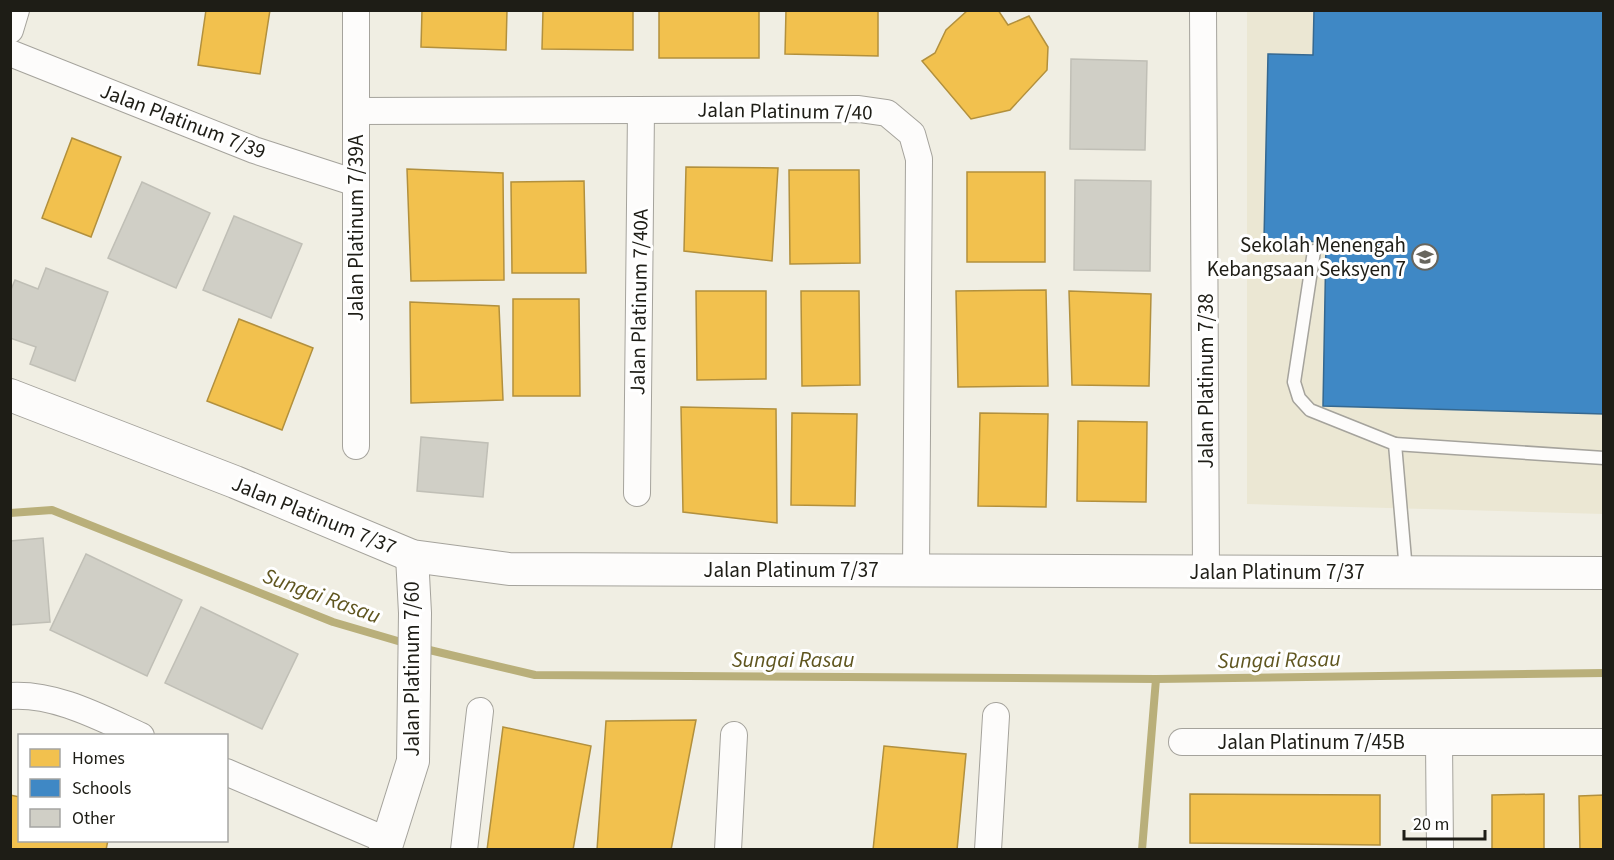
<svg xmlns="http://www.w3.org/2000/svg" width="1614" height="860" viewBox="0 0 1614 860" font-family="'Source Sans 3',sans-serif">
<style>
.built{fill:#ebe7d3}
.homes{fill:#f2c14e;stroke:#b2903d;stroke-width:1.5}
.schools{fill:#3f88c5;stroke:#356890;stroke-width:1.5}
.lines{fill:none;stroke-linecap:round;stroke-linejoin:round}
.stream{stroke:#b9af7a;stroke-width:8}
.building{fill:#d0cfc6;stroke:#c0bfb6;stroke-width:1.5}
.service-casing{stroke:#a5a39c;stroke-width:15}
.minor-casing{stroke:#a5a39c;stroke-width:28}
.tertiary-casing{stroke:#a5a39c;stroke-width:34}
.service{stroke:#fdfcfb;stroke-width:12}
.minor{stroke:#fdfcfb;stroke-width:26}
.tertiary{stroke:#fdfcfb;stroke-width:32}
.labels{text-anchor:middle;stroke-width:6;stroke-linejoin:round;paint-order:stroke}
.street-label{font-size:21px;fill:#1e1d16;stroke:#fff}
.poi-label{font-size:21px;fill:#1e1d16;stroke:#fff;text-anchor:end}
.water-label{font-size:22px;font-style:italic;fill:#5f551f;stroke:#fff}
</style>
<rect width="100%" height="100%" fill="#f0eee3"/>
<path class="built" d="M1247,11H1603V514L1247,504Z"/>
<g class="homes">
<path d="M206,10H270L260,74L198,65Z"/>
<path d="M422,10H507L506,50L421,47Z"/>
<path d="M543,10H633V50L542,49Z"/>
<rect x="659" y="10" width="100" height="48"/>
<path d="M786,10H878V56L785,54Z"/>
<path d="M968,10H998L1008,25L1029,16L1048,47L1047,70L1010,110L971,119L922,61L935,53L946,30Z"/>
<path d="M72,138L121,157L91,237L42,218Z"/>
<path d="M686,167L778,168L772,261L684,251Z"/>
<path d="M407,169L503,173L504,280L411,281Z"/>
<path d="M789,170H859L860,263L790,264Z"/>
<rect x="967" y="172" width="78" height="90"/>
<path d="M584,181L586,273H512L511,182Z"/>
<path d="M1046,290L1048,386L958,387L956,291Z"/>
<path d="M696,291H766V379L697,380Z"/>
<path d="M801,291H859L860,385L802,386Z"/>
<path d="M1069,291L1151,294L1149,386L1072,385Z"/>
<path d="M513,299H579L580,396H513Z"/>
<path d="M410,302L499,306L503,400L411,403Z"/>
<path d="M239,319L313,348L282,430L207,401Z"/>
<path d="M681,407L776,409L777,523L683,512Z"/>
<path d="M792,413L857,414L855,506L791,505Z"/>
<path d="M980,413L1048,414L1046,507L978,506Z"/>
<path d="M1078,421L1147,422L1146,502L1077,501Z"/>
<path d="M696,720L671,850H597L606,721Z"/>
<path d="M503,727L591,746L573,850H487Z"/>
<path d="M884,746L966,754L957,850H873Z"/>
<path d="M1190,794L1380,795V845L1190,843Z"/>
<path d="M1544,794V850H1492V795Z"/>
<path d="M10,795L20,797V840H108L106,850H10Z"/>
<path d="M1604,795V850H1580L1579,796Z"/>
</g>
<path class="schools" d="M1314,10H1604V414L1323,406L1326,242L1264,240L1268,54L1313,55Z"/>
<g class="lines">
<g class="stream">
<path d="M10,513L52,510L333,622L408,644"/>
<path d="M421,648L535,675L1156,679L1604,673"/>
<path d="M1142,850L1156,679"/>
</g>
</g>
<g class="building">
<path d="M1071,59L1147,61L1145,150L1070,149Z"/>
<path d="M1075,180L1151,181L1150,271L1074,270Z"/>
<path d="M142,182L210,213L176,288L108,258Z"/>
<path d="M234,216L302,244L271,318L203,290Z"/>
<path d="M46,268L108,292L75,381L30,364L36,347L10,338V292L15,280L38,289Z"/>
<path d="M421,437L488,443L483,497L417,491Z"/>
<path d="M43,538L50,622L10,625V541Z"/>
<path d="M86,554L182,600L147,676L50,630Z"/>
<path d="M201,607L298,654L262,729L165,683Z"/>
</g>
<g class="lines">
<g class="service-casing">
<g id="service">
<path d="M1314,251L1294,382L1299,398L1310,410L1395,444L1406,571"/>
<path d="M1395,444L1604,458"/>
</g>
</g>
<g class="minor-casing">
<g id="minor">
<path d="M1203,10L1206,572"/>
<path d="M10,30L16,10"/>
<path d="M10,53L254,150L356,183"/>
<path d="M356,111L859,109L887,113L912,134L919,159L916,571"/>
<path d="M356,446V10"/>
<path d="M637,493L641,110"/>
<path d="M10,696C56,693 101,718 141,736"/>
<path d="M1182,742H1604"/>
<path d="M1439,742L1440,850"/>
<path d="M226,772L388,841"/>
<path d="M464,850L480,711"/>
<path d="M728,850L734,735"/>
<path d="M988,850L996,716"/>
</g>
</g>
<g class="tertiary-casing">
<g id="tertiary">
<path d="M10,395L235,482L412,556L509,569L1604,573"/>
<path d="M385,850L413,761L415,613L412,556"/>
</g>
</g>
<use href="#service" class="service"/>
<use href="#minor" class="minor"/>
<use href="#tertiary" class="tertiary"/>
</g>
<defs>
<g id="school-ring" transform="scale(1.35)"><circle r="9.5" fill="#fff" stroke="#68665e" stroke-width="1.5"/><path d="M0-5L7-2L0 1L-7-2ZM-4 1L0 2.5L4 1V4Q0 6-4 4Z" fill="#68665e"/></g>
</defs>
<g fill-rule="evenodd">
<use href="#school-ring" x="1425" y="257"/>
</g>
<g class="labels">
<g class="street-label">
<text transform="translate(785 111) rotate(1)" y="7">Jalan Platinum 7/40</text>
<text transform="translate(183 121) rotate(21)" y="7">Jalan Platinum 7/39</text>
<text transform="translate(356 228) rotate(-90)" y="7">Jalan Platinum 7/39A</text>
<text transform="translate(639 302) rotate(-89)" y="7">Jalan Platinum 7/40A</text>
<text transform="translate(1206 381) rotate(-90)" y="7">Jalan Platinum 7/38</text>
<text transform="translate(314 515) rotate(22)" y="7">Jalan Platinum 7/37</text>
<text x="791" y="577">Jalan Platinum 7/37</text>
<text x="1277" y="579">Jalan Platinum 7/37</text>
<text transform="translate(412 669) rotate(-90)" y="7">Jalan Platinum 7/60</text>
<text x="1311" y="749">Jalan Platinum 7/45B</text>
</g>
<g class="poi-label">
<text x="1406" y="252">Sekolah Menengah<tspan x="1406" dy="24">Kebangsaan Seksyen 7</tspan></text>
</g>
<g class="water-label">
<text transform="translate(322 595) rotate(20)" y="8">Sungai Rasau</text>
<text x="793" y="667">Sungai Rasau</text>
<text transform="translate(1279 659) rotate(-1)" y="8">Sungai Rasau</text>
</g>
</g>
<rect width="1614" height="860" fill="none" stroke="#1e1d16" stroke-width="24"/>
<rect x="18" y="734" width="210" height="108" fill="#ffffff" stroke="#a5a5a2" stroke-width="1.5"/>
<rect x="30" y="749" width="30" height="18" fill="#f2c14e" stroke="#a5a5a2" stroke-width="1.5"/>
<text x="72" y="764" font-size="18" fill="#1e1d16">Homes</text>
<rect x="30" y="779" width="30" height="18" fill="#3f88c5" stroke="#a5a5a2" stroke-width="1.5"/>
<text x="72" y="794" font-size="18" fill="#1e1d16">Schools</text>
<rect x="30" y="809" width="30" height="18" fill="#d0cfc6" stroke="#a5a5a2" stroke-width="1.5"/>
<text x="72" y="824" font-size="18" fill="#1e1d16">Other</text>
<path d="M1404 830v9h81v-9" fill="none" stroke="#1e1d16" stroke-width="3"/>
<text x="1413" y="830" font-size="18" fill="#1e1d16" stroke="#ffffff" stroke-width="4.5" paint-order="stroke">20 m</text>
</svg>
